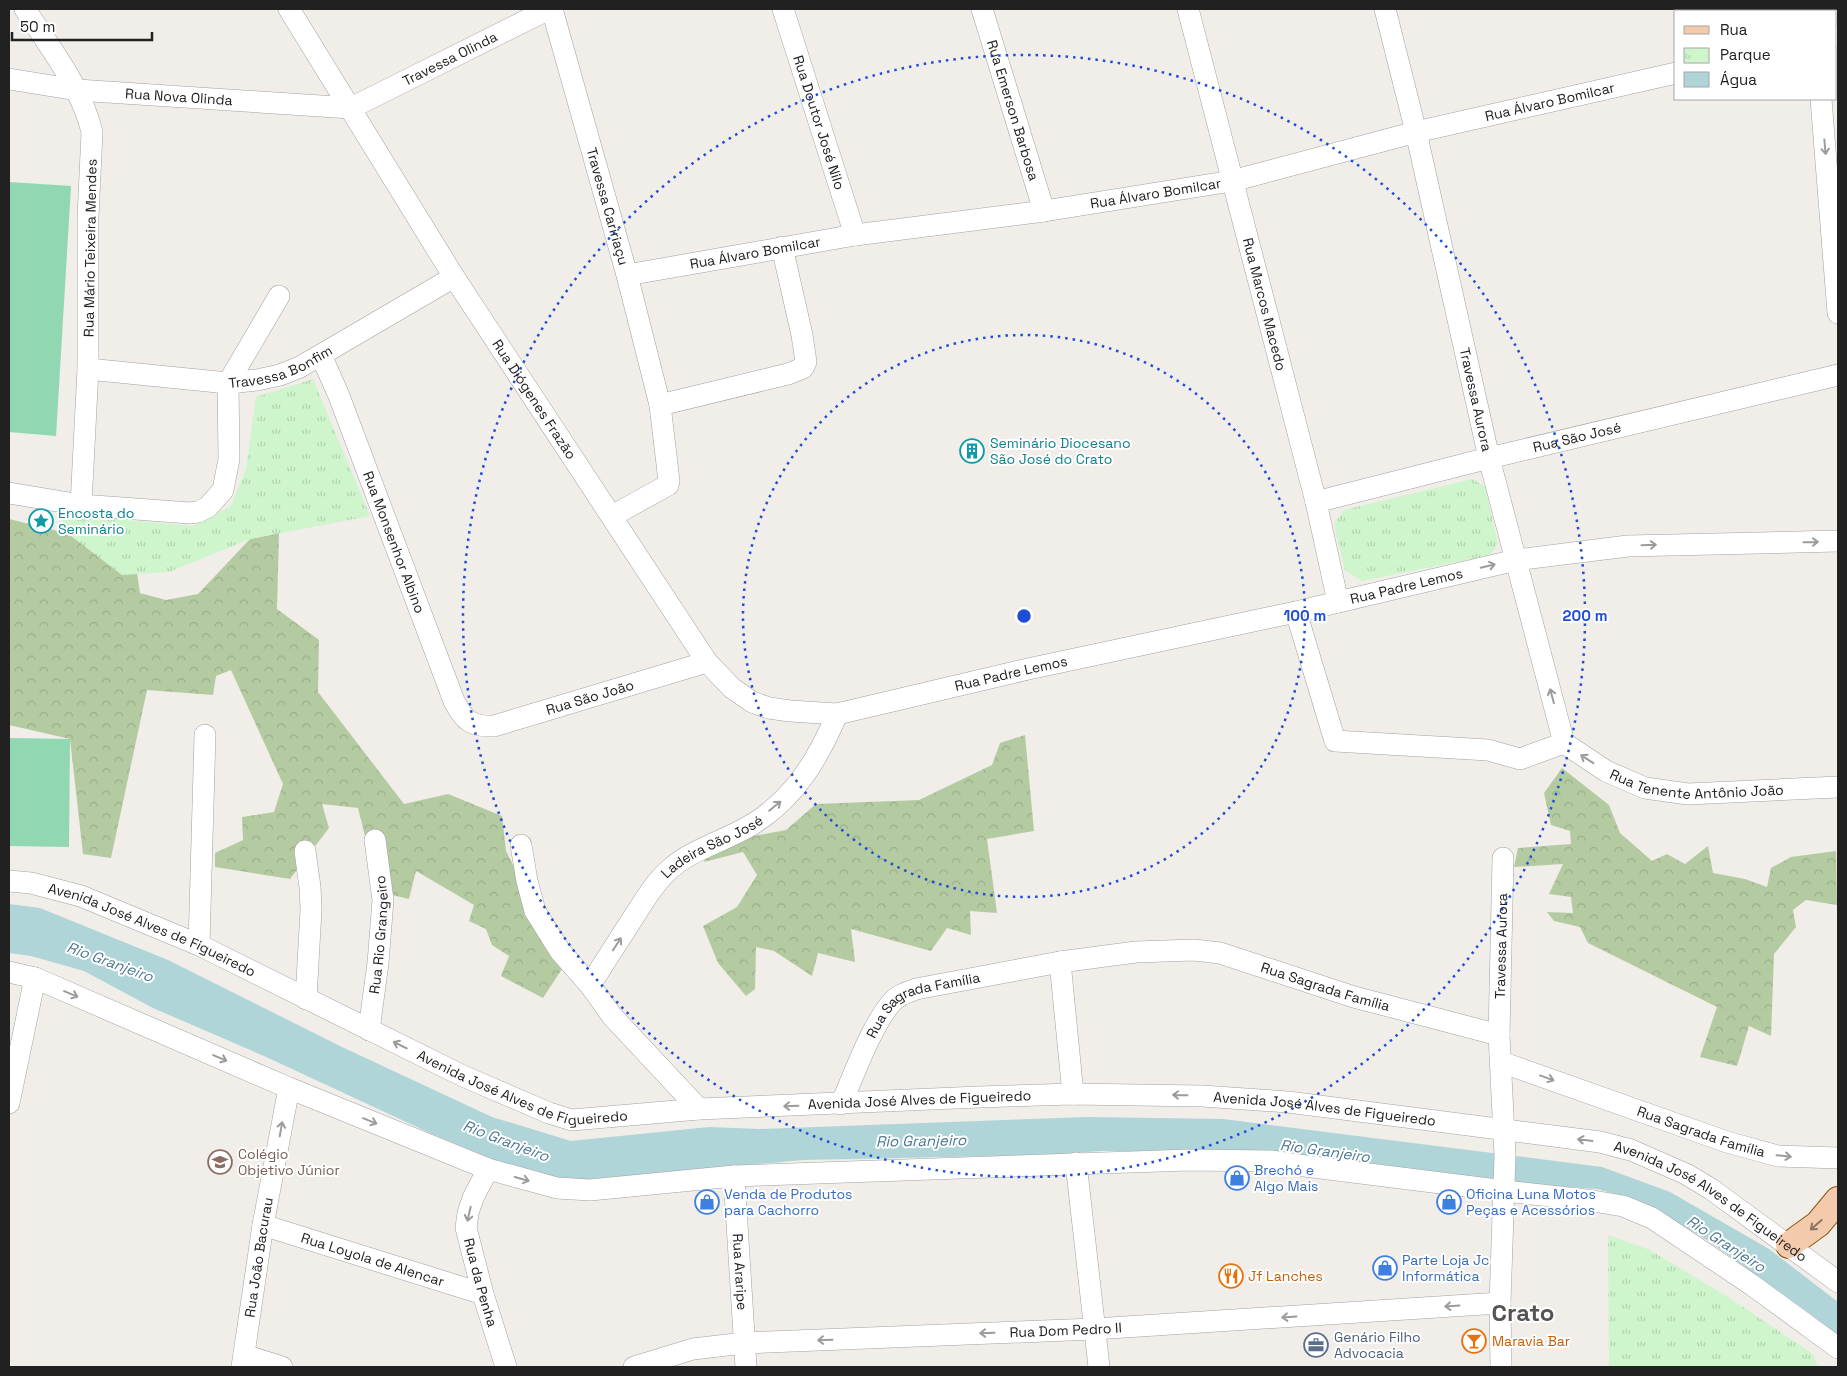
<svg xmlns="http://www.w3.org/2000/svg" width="1847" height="1376" viewBox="0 0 1847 1376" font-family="'Space Grotesk',sans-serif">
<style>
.forest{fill:url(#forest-crowns)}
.park{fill:url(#park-tufts)}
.pitch{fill:#90d7b2}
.water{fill:#afd5d9}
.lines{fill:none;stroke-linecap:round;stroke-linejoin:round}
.minor-casing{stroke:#a2a2a2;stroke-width:22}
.major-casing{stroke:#8f5410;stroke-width:28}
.minor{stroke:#fff;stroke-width:21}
.major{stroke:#f3cbac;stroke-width:26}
.oneway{stroke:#9b9b9b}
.oneway2{stroke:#8a7666}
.ring{fill:none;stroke:#1d4ed8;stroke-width:2.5;stroke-dasharray:2.5 5}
.labels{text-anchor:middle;stroke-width:4;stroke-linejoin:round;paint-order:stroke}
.street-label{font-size:14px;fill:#212121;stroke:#fff}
.culture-label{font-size:14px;fill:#0d838f;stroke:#fff;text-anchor:start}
.education-label{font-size:14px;fill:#785e54;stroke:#fff;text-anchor:start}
.shop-label{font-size:14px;fill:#366cbe;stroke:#fff;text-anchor:start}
.food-label{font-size:14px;fill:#c56008;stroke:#fff;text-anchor:start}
.service-label{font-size:14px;fill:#4e5e75;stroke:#fff;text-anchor:start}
.water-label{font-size:15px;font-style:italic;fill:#4c7891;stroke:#fff}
.town-label{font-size:24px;font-weight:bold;fill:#545454;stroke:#fff}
.centre{fill:#1d4ed8;stroke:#fff;stroke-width:2.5}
.ring-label{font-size:15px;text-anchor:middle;font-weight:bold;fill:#1d4ed8;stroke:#fff;stroke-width:4;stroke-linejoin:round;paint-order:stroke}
</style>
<defs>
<pattern id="forest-crowns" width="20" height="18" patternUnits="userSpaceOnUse" patternTransform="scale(1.25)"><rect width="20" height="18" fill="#b4cba2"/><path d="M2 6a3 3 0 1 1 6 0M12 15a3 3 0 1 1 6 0" fill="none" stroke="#9aae8b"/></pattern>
<pattern id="park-tufts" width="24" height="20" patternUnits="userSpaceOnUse" patternTransform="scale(1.25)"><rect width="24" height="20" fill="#cef5cc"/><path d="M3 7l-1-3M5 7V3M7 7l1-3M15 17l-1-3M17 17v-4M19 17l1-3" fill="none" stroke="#b1d2af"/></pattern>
</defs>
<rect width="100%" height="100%" fill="#f1ede9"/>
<g class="forest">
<path d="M9,519L54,530L71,536L137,573L140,593L166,600L198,594L250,539L279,533L277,609L319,640L318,692L404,804L448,794L502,816L506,851L566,970L562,969L543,998L501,976L509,956L492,945L486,929L469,921L474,905L416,871L409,899L379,892L358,808L322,804L329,828L290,879L215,867V853L243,840L242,817L274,812L283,784L231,670L216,676L213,695L147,690L111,858L83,854L70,739L9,725Z"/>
<path d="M1025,735L1034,831L987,839L997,913L970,911L971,935L947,928L931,951L851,929L855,962L818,953L812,976L774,951L756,947L755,989L746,996L718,963L703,926L737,907L757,875L743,852L704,862L711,844L786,830L816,804L919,800L992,765L1000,743Z"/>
<path d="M1562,768L1609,805L1620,833L1652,861L1667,854L1685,864L1708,846L1713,873L1745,879L1767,887L1771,868L1791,857L1836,851L1837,905L1806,900L1793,910L1796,927L1774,954L1771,1036L1749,1026L1737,1066L1700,1057L1717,1007L1588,943L1580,927L1554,921L1547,912L1573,913L1571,897L1549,894L1563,864L1514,867L1518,848L1571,844L1570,831L1551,825L1544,793Z"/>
</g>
<g class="park">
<path d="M313,379L370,516L250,539L169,572L122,575L71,536L59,514L193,526L231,506L246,469L256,397Z"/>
<path d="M1473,479L1485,487L1498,544L1490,555L1362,581L1345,570L1334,524L1344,510Z"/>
<path d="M1608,1235L1650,1250L1728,1297L1813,1354L1818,1367H1609Z"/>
</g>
<g class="pitch">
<path d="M9,182L71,186L56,436L9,432Z"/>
<path d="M9,738L70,739L69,847L9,846Z"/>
</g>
<path class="water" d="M9,904L40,908L168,960L342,1047L492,1117L571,1141L709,1127L759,1129L1087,1117L1223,1119L1602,1167L1670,1192L1769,1249L1838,1302V1335L1805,1310L1707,1240L1639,1201L1597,1189L1513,1183L1223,1151H1101L1046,1155L803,1160L571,1181L540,1177L482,1155L432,1134L264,1056L153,1008L84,971L31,956L9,953Z"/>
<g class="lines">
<g class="minor-casing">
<g id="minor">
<path d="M25,9C50,48 81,86 92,132L88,217V369L81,505"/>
<path id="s1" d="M289,9L454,277L707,662L732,688L752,702L769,708L790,711L837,714L1028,669L1296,612L1516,560L1628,546L1838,541"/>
<path id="s2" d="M552,9L627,275L660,405L669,481L668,485L612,516"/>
<path id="s3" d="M783,9L855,235"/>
<path id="s4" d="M982,9L1044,211"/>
<path id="s5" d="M1188,9L1316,502L1338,602"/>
<path id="s6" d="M1385,9L1416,132L1489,458L1564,743"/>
<path d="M1815,9V11"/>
<path d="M1836,37L1838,36"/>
<path id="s7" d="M9,79L77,90L351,108L549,9"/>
<path d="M1821,99L1838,313"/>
<path id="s8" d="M627,275L855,235L1044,211L1232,181L1416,132L1676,73"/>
<path id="s9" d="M321,355L339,396L454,701C464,721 472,727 494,726L707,662"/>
<path id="s10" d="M88,369L228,383L257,380L280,375L300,367L454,277"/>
<path d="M660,405L788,374L803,368L806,362L802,335L782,247"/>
<path d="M9,493L81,505L190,513L198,512L208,507L223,490L229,459L228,383L279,296"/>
<path id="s11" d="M1316,502L1489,458L1838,375"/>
<path d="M1296,612L1335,741L1488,750L1520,759L1564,743"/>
<path id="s12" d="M1564,743L1606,771L1645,788L1688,794L1838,787"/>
<path d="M521,845L527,881L535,911L560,951L590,985L612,1016L699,1109"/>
<path d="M305,851L310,887L311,910L306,999"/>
<path id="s13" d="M9,881L31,883L81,896L199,945L463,1076L549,1113L572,1120L699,1109L979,1097L1073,1094L1202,1096L1288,1102L1600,1142L1631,1150L1686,1174L1711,1189L1838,1282"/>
<path d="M199,945L205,735"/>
<path d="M1060,962L1073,1094"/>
<path d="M9,972L35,978L289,1088L488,1169L557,1188L590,1190L734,1176L1189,1160L1271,1161L1305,1166L1505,1191L1587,1200L1623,1206L1652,1218L1752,1285L1838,1348"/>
<path id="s14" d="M590,985C604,963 619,940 633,918C644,901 655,882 670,869C695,847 729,840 756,822C796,796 819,757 837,714"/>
<path id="s15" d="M369,1030L378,963L383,900L375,840"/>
<path id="s16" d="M1499,1035L1503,858"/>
<path id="s17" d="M1501,1062L1727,1142L1778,1156L1838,1158"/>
<path d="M9,1103L35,978"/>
<path id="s18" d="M841,1104C855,1073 870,1028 892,1002C898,995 908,992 916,989L1060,962L1136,952L1194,950L1220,953L1354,997L1499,1035L1505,1156L1500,1303L1501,1367"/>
<path d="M1076,1163L1099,1367"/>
<path id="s19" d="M488,1169L473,1198L468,1213L466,1228L483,1294L506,1367"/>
<path id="s20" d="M734,1176L746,1367"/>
<path id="s21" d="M263,1225L483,1294"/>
<path d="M244,1355L282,1367"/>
<path id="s22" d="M242,1367L263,1225L289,1088"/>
<path id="s23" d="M634,1367L693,1349L744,1343L1094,1329L1500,1303"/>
</g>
</g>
<g class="major-casing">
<path id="major" d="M1789,1245L1818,1224L1838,1200"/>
</g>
<use href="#minor" class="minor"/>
<use href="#major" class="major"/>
</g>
<defs><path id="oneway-shaft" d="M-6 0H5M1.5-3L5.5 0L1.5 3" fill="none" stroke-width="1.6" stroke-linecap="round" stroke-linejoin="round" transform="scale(1.25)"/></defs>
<g class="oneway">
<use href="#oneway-shaft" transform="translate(1825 147) rotate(85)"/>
<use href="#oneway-shaft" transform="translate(1811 542) rotate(-1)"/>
<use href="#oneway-shaft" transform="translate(1649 545) rotate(-2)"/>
<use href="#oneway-shaft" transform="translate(1488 566) rotate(-13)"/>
<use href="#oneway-shaft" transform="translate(1552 696) rotate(-105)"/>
<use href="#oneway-shaft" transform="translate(1587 759) rotate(-147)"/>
<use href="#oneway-shaft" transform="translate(775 806) rotate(-39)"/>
<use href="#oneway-shaft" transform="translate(617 944) rotate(-57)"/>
<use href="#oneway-shaft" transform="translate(71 994) rotate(23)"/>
<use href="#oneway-shaft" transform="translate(400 1045) rotate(-154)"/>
<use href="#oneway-shaft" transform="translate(220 1058) rotate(23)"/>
<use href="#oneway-shaft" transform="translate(1547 1078) rotate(20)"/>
<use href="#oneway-shaft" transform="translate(1180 1095) rotate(-179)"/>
<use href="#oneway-shaft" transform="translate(791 1106) rotate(178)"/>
<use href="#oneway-shaft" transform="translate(370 1121) rotate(22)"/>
<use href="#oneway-shaft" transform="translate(281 1129) rotate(-80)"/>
<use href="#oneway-shaft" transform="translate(1585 1140) rotate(-173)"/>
<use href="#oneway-shaft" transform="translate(1784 1156) rotate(6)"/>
<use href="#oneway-shaft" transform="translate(522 1179) rotate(16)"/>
<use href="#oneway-shaft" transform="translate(469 1214) rotate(103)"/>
<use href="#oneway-shaft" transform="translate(1452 1306) rotate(176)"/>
<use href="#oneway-shaft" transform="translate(1289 1317) rotate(176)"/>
<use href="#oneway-shaft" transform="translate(987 1333) rotate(178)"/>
<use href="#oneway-shaft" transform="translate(825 1340) rotate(178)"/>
</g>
<use class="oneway2" href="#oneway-shaft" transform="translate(1816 1225) rotate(139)"/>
<g class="ring">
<circle cx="1024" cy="616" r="281"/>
<circle cx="1024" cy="616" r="561"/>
</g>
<defs>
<g id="building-ring" transform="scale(1.25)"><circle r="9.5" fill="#fff" stroke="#0f9aa8" stroke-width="1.5"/><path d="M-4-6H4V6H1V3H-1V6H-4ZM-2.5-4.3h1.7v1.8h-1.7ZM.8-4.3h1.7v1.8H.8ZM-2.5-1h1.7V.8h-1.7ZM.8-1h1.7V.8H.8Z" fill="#0f9aa8"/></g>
<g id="sight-ring" transform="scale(1.25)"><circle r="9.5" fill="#fff" stroke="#0f9aa8" stroke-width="1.5"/><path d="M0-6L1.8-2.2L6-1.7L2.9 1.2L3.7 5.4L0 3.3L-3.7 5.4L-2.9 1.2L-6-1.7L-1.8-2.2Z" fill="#0f9aa8"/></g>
<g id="school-ring" transform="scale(1.25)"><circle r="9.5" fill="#fff" stroke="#8d6e63" stroke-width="1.5"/><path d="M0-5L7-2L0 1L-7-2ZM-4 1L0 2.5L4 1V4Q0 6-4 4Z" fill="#8d6e63"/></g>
<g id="shop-ring" transform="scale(1.25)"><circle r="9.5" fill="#fff" stroke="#3f7fe0" stroke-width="1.5"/><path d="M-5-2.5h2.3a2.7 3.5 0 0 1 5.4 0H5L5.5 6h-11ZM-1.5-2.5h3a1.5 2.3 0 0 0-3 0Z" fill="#3f7fe0"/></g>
<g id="restaurant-ring" transform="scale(1.25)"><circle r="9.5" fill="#fff" stroke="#e8710a" stroke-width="1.5"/><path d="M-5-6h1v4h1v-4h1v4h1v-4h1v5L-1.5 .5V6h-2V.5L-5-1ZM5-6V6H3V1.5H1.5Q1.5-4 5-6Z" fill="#e8710a"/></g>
<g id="bar-ring" transform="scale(1.25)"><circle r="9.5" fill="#fff" stroke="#e8710a" stroke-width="1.5"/><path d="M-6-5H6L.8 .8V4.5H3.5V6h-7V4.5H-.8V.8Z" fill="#e8710a"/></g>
<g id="office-ring" transform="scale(1.25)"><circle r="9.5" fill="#fff" stroke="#5c6f8a" stroke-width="1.5"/><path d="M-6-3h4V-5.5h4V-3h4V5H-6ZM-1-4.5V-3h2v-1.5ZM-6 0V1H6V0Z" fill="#5c6f8a"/></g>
</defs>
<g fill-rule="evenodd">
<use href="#building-ring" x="972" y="451"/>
<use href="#sight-ring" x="41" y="521"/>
<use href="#school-ring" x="220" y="1162"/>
<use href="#shop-ring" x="1237" y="1178"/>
<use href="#shop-ring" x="707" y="1202"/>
<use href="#shop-ring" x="1449" y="1202"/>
<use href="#shop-ring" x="1385" y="1268"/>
<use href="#restaurant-ring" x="1231" y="1276"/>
<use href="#bar-ring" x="1474" y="1341"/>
<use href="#office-ring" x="1316" y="1345"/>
</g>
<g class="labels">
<g class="street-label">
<text dy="5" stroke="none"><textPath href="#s7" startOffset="454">Travessa Olinda</textPath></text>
<text dy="5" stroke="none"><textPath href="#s7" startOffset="171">Rua Nova Olinda</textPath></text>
<text dy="5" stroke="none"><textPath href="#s8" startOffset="940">Rua Álvaro Bomilcar</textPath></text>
<text dy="5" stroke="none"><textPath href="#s4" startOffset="106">Rua Emerson Barbosa</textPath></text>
<text dy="5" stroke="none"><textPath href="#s3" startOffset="119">Rua Doutor José Nilo</textPath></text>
<text dy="5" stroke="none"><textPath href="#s8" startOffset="535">Rua Álvaro Bomilcar</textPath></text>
<text dy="5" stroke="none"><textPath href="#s2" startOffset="205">Travessa Caririaçu</textPath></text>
<text transform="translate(90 248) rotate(-89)" y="5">Rua Mário Teixeira Mendes</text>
<text dy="5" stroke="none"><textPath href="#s8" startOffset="130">Rua Álvaro Bomilcar</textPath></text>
<text dy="5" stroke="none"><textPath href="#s5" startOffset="305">Rua Marcos Macedo</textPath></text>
<text dy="5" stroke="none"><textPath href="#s10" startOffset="196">Travessa Bonfim</textPath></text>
<text dy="5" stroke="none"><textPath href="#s1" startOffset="461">Rua Diógenes Frazão</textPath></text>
<text dy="5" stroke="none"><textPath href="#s6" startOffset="401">Travessa Aurora</textPath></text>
<text dy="5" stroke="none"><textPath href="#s11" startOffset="269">Rua São José</textPath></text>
<text dy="5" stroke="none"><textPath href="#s9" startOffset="201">Rua Monsenhor Albino</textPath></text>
<text dy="5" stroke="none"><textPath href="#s1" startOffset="1506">Rua Padre Lemos</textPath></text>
<text dy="5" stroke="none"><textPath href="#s1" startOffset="1101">Rua Padre Lemos</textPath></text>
<text dy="5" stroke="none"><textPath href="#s9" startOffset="522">Rua São João</textPath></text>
<text dy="5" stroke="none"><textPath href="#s12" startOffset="144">Rua Tenente Antônio João</textPath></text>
<text dy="5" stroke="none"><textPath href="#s14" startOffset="189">Ladeira São José</textPath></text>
<text dy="5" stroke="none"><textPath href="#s13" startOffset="152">Avenida José Alves de Figueiredo</textPath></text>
<text dy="5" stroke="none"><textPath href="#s15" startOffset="96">Rua Rio Grangeiro</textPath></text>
<text dy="5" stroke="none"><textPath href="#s16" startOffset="89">Travessa Aurora</textPath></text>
<text dy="5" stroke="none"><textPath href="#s18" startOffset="560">Rua Sagrada Família</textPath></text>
<text dy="5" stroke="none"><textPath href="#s18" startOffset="140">Rua Sagrada Família</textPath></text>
<text dy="5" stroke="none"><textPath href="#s13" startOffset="558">Avenida José Alves de Figueiredo</textPath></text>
<text dy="5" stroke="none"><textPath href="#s13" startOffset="962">Avenida José Alves de Figueiredo</textPath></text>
<text dy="5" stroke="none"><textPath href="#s13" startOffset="1368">Avenida José Alves de Figueiredo</textPath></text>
<text dy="5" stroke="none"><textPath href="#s17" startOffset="212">Rua Sagrada Família</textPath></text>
<text dy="5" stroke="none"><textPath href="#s13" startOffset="1772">Avenida José Alves de Figueiredo</textPath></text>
<text dy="5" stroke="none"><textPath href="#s22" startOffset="111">Rua João Bacurau</textPath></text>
<text dy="5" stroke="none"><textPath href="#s21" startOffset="115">Rua Loyola de Alencar</textPath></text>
<text dy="5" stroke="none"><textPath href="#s20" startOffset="96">Rua Araripe</textPath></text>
<text dy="5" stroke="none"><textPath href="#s19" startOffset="120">Rua da Penha</textPath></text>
<text dy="5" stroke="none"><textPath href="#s23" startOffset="435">Rua Dom Pedro II</textPath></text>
</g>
<g class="culture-label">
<text x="990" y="448">Seminário Diocesano<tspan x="990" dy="16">São José do Crato</tspan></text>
<text x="58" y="518">Encosta do<tspan x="58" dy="16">Seminário</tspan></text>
</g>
<g class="education-label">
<text x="238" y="1159">Colégio<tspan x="238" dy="16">Objetivo Júnior</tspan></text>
</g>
<g class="shop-label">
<text x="1254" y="1175">Brechó e<tspan x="1254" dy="16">Algo Mais</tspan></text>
<text x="724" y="1199">Venda de Produtos<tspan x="724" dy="16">para Cachorro</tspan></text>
<text x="1466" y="1199">Oficina Luna Motos<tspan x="1466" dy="16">Peças e Acessórios</tspan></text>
<text x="1402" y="1265">Parte Loja Jc<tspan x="1402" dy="16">Informática</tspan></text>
</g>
<g class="food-label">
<text x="1248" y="1281">Jf Lanches</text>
<text x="1492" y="1346">Maravia Bar</text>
</g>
<g class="service-label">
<text x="1334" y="1342">Genário Filho<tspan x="1334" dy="16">Advocacia</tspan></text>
</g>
<g class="water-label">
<text transform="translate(110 962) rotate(20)" y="5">Rio Granjeiro</text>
<text transform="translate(506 1141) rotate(21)" y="5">Rio Granjeiro</text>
<text transform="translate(921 1141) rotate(-1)" y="5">Rio Granjeiro</text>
<text transform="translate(1325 1151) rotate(8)" y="5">Rio Granjeiro</text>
<text transform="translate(1726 1244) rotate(33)" y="5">Rio Granjeiro</text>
</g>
<g class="town-label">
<text x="1523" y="1321">Crato</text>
</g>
</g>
<circle cx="1024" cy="616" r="8" class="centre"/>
<g class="ring-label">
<text x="1305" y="621">100 m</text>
<text x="1585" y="621">200 m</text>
</g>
<rect width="1847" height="1376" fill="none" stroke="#212121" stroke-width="20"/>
<rect x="1674" y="10" width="162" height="90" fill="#ffffff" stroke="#a6a6a6"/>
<rect x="1684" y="26" width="25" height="8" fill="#f3cbac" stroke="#a6a6a6"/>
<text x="1720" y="35" font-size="15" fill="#212121">Rua</text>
<rect x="1684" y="48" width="25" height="15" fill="url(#park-tufts)" stroke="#a6a6a6"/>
<text x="1720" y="60" font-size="15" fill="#212121">Parque</text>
<rect x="1684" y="72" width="25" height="15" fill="#afd5d9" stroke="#a6a6a6"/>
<text x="1720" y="85" font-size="15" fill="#212121">Água</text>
<path d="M12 32v8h140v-8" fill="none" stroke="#212121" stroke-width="2.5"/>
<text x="20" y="32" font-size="15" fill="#212121" stroke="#ffffff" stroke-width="4" paint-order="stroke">50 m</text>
</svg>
